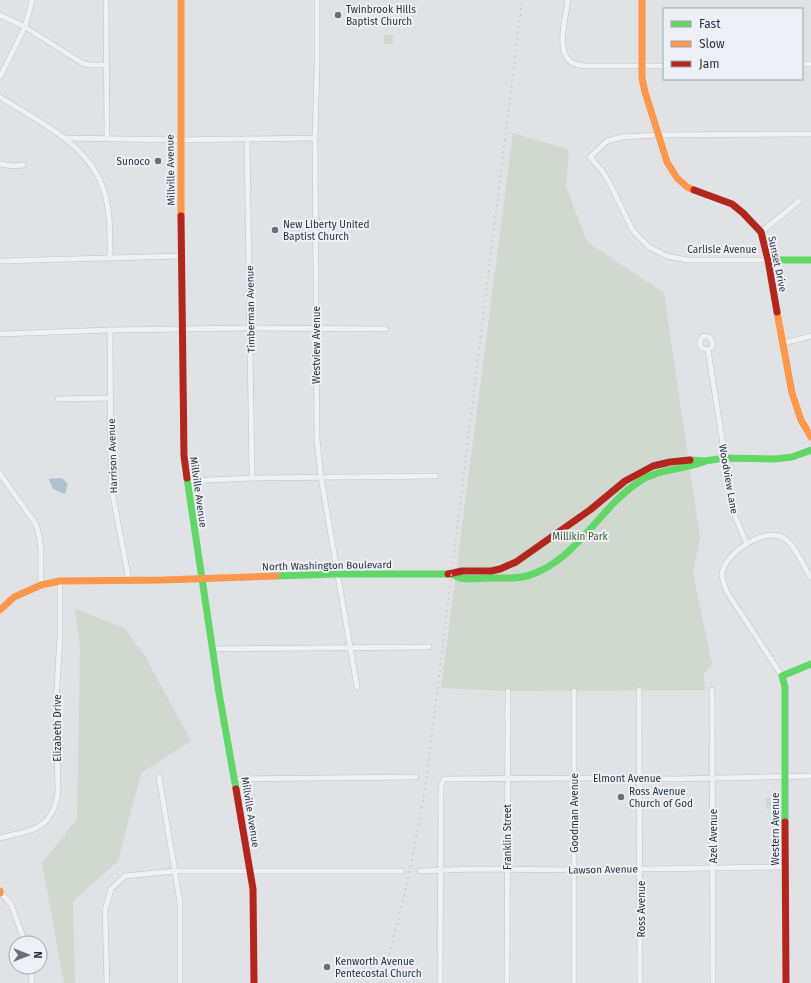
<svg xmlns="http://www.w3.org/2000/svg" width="811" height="983" viewBox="0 0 811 983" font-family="'Fira Sans',sans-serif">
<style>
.green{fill:#d1d8d0}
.water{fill:#afc1cf}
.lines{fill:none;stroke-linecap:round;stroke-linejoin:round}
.street-casing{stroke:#bec0c3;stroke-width:6}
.street{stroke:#eff0f1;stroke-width:5}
.fast{stroke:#63d668;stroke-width:7}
.slow{stroke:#ff974d;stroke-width:7}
.jam{stroke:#b3261e;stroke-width:7}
.rail{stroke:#c8cacd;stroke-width:1.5;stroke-dasharray:2 4;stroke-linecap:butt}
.poi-dot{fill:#686f78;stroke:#edf1f5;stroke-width:1.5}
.labels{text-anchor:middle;stroke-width:4;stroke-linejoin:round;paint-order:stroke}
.poi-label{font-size:10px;fill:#28313d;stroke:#edf1f5;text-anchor:start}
.street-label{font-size:10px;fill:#28313d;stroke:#edf1f5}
.park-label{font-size:10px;fill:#3f5836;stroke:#edf1f5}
</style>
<rect width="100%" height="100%" fill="#e0e2e5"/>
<g class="green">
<rect x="384" y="35" width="9" height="9"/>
<path d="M513,133L569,150L566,186L587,242L664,293L700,538L693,573L712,664L704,674L705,690L508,691L441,688Z"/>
<path d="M75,609L124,628L145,656L191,741L141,773L118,861L73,901L75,983H64L42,863L77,819L80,648Z"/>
<rect x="766" y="798" width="15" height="11"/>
</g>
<path class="water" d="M62,478L68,484L65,494L53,489L49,479Z"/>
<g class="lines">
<g class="street-casing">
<g id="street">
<path d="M106,0L107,139"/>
<path d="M317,0V64L315,138L317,440L321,477L357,687"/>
<path d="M568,0C566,15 557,47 568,59C571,64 579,65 585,66H664"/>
<path d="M0,15L25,27L82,63L89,65H106"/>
<path d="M802,64H811"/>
<path d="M0,77L25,27L32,0"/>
<path d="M0,97C35,119 85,143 101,183C111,206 110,233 110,258"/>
<path d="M64,138L180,140L315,138"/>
<path d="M247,139L252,478"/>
<path d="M0,164L13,166L23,165"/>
<path d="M761,232L799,201"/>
<path d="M768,260H687L667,256L649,247L633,231L610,184L603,172L590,157L607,141L622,137L658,135L811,134"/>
<path d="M0,261L181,256"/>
<path d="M110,330L111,486L129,580"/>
<path d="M0,334L110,330L250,328L386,329"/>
<path d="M784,343L811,336"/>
<path d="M708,350L702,348L700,345V340L703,336C710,336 714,340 712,347L708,350L734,514L747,544"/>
<path d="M58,399L110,398"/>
<path d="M0,474L35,523C44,542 40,565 41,585"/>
<path d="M187,481L252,478L436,476"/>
<path d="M213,649L429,647"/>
<path d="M782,676L727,592C725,586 722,581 722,574C724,554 764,526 784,538C795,545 804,567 811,578"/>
<path d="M639,690L640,983"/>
<path d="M712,690L713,983"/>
<path d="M574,691V983"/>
<path d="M159,777L180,902V983"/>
<path d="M235,779L416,777"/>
<path d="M0,838C32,830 53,830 58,791L56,702L60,637V581"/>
<path d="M420,871L473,869L574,870L786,867"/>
<path d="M0,892L11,904L25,943"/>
<path d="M31,967L32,983"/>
<path d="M107,983L105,910L111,889L125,876L175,871H402"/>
<path d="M440,983L441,786L444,779L606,778L676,779L811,776"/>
<path d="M507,983L508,691"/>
</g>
</g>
<use href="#street" class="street"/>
<g class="fast">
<path d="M768,260H811"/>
<path d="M690,460L705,461L725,458L775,459L792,457L811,450"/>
<path d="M187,478L219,693L236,789"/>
<path d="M452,574C454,575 458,577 460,578C469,580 481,578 491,578C502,578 516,579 527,576C575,562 598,510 637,483C658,468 680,471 703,462"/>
<path d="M276,576L337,574H448"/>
<path d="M785,822V687L782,676L811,664"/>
</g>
<g class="slow">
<path d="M642,0V78L645,92L667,162L677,178L687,187L694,190"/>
<path d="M181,216V0"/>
<path d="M777,312L792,393L801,420L811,437"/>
<path d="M0,610L14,597L41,585L60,581L163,580L276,576"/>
<path d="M0,891V893"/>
</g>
<g class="jam">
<path d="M694,190L732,204L743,213L761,232L768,260L777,312"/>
<path d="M181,216L184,456L187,478"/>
<path d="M448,574L462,571H491L500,569L516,562L590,510L625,481L653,466L670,462L690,460"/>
<path d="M236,789L253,889L254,983"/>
<path d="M785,822L786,983"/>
</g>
<path class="rail" d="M380,983C402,915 416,845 427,774L522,0"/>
</g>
<g class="poi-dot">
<circle cx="338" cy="15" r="4"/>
<circle cx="158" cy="161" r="4"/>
<circle cx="275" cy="230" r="4"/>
<circle cx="621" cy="797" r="4"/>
<circle cx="327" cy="967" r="4"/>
</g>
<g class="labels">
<g class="poi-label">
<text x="346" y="13">Twinbrook Hills<tspan x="346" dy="12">Baptist Church</tspan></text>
<text x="150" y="165" text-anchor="end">Sunoco</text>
<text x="283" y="228">New Liberty United<tspan x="283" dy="12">Baptist Church</tspan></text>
<text x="629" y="795">Ross Avenue<tspan x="629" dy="12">Church of God</tspan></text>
<text x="335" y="965">Kenworth Avenue<tspan x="335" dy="12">Pentecostal Church</tspan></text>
</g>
<g class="street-label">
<text transform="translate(170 170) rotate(-91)" y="4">Millville Avenue</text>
<text x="722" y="253">Carlisle Avenue</text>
<text transform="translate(778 264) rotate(78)" y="4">Sunset Drive</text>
<text transform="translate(250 309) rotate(-91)" y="4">Timberman Avenue</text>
<text transform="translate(316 345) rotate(-90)" y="4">Westview Avenue</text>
<text transform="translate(112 456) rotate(-92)" y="4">Harrison Avenue</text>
<text transform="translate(729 479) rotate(80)" y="4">Woodview Lane</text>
<text transform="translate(199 492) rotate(82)" y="4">Millville Avenue</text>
<text transform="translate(327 565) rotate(-1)" y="4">North Washington Boulevard</text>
<text transform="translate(57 728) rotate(-90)" y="4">Elizabeth Drive</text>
<text x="627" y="782">Elmont Avenue</text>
<text transform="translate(251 812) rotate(81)" y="4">Millville Avenue</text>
<text transform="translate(574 813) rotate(-90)" y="4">Goodman Avenue</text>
<text transform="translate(775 829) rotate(-90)" y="4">Western Avenue</text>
<text transform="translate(713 836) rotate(-90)" y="4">Azel Avenue</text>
<text transform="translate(507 837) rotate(-90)" y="4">Franklin Street</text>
<text transform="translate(603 869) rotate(-1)" y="4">Lawson Avenue</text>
<text transform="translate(641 909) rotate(-90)" y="4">Ross Avenue</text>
</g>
<g class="park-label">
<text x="580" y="540">Millikin Park</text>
</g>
</g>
<rect x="663" y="8" width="140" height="72" fill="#edf1f5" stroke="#9ea4ab"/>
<rect x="671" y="21" width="20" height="6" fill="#63d668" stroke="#9ea4ab"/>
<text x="699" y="28" font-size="12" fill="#28313d">Fast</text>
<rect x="671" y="41" width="20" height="6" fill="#ff974d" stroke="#9ea4ab"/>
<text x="699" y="48" font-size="12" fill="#28313d">Slow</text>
<rect x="671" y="61" width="20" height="6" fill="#b3261e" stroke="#9ea4ab"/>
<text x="699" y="68" font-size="12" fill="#28313d">Jam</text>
<g transform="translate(28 955) rotate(90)"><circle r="19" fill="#edf1f5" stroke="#9ea4ab"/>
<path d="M0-3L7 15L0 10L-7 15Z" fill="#686f78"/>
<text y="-6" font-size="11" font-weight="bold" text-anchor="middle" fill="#28313d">N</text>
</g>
</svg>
